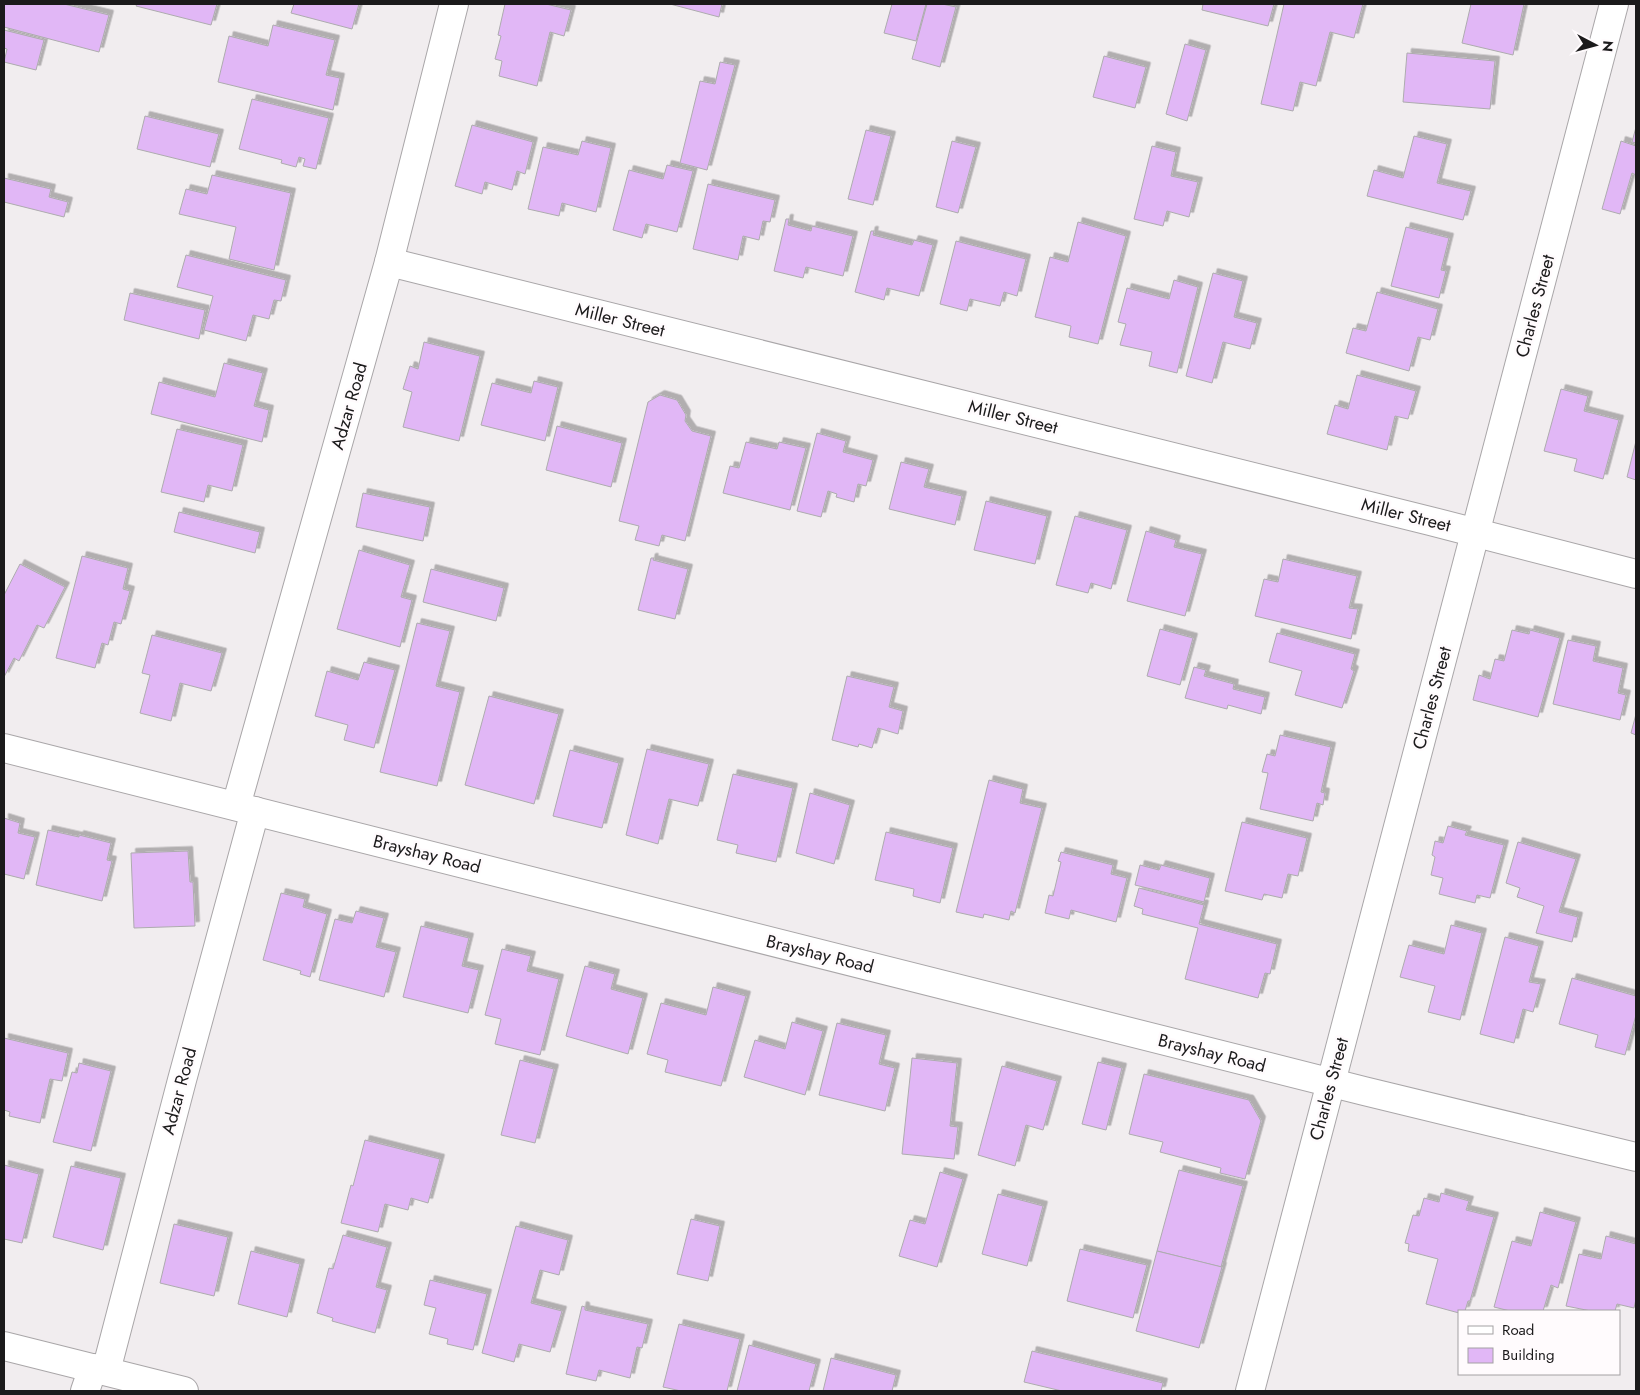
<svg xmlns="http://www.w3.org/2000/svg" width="1640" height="1395" viewBox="0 0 1640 1395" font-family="Jost,sans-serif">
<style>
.building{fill:#e1b7f6;stroke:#adabae;filter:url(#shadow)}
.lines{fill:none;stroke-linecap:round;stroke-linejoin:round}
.minor-casing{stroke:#a9a6a8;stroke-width:30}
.minor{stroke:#fff;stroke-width:28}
.labels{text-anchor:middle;stroke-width:5;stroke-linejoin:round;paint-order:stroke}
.street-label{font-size:18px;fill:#1b1a1b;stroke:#fffbfd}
</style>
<defs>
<filter id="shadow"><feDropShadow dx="4.5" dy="-4.5" stdDeviation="0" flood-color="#0004"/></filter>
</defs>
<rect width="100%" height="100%" fill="#f1edef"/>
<g class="building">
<path d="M4,4H64L109,15L99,52L4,27Z"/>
<path d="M137,4H217L211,25L136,6Z"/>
<path d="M294,4H359L352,29L291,13Z"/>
<path d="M505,4H546L571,10L564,36L550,32L537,86L499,76L502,61L495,59L501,36L498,35Z"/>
<path d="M670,4H722L719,17Z"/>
<path d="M892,4H926L916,41L884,33Z"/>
<path d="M927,4H942L956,7L940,67L912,59Z"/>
<path d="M1203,4H1274L1268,26L1202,10Z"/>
<path d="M1284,4H1363L1354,38L1330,32L1316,86L1300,82L1293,111L1261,104Z"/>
<path d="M1471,4H1524L1513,55L1462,43Z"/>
<path d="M273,25L335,40L326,75L340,78L333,110L218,82L229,36L268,46Z"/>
<path d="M4,30L44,40L36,70L4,62L7,49L4,48Z"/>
<path d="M1185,44L1206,50L1187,121L1166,114Z"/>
<path d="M1407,53L1495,61L1490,109L1403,102Z"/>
<path d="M1104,56L1146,67L1135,108L1093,97Z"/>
<path d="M720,62L735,65L707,170L680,163L700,81L715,84Z"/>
<path d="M252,99L329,118L316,169L303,166L305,159L299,157L296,167L281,163L282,160L239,149Z"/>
<path d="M145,116L219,134L210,167L137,149Z"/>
<path d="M472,125L533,142L525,174L517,171L512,190L485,182L482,194L455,186Z"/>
<path d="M1636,127V143L1632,142Z"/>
<path d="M866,130L891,136L873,205L848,199Z"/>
<path d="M1414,136L1447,144L1437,183L1471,191L1463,220L1367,196L1374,170L1403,178Z"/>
<path d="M582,141L611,148L596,212L562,203L559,216L528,209L543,147L578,155Z"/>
<path d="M952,141L976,147L958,213L936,207Z"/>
<path d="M1621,141L1636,146V175L1632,173L1620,214L1602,209Z"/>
<path d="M1152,146L1176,152L1171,176L1198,182L1189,217L1167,211L1163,226L1134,219Z"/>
<path d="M667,165L693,171L677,232L646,224L642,238L613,230L629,170L663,179Z"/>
<path d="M212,175L291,193L274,270L229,259L236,227L179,214L186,189L207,194Z"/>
<path d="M4,178L51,189L49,197L68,202L64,217L4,202Z"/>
<path d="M708,184L775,200L770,222L763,221L759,240L743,236L738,260L693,249Z"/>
<path d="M786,219H789L788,225L811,231L812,226L853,236L843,276L806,267L803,278L774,271Z"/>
<path d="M1078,222L1126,236L1098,344L1069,337L1071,326L1035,317L1050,257L1068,262Z"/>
<path d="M1406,227L1449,238L1441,270L1446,271L1439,298L1391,286Z"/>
<path d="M871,231H874L873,235L912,245L914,240L933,245L919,296L887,288L884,300L855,292Z"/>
<path d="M956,241L1026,259L1017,296L1004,292L1000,306L970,299L967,311L940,304Z"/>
<path d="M186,255L286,280L281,301L274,300L269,319L253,315L246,341L204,330L213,296L177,287Z"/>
<path d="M1213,273L1243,281L1234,317L1257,323L1250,349L1223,342L1212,383L1186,376Z"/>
<path d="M1174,280L1198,287L1177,373L1149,366L1152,352L1120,345L1126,324L1118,322L1127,288L1169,299Z"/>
<path d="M1377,292L1438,309L1430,340L1418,337L1409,371L1346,353L1353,328L1366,331Z"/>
<path d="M130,293L205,310L199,339L124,320Z"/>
<path d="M424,342L480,356L459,441L403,427L412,392L403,389L410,366L418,369Z"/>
<path d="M224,363L263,373L254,406L269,410L262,442L151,414L159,382L215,397Z"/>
<path d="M1357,375L1416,391L1408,419L1395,416L1387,450L1327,434L1335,405L1348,409Z"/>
<path d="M534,381L558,387L545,441L481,425L492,383L531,393Z"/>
<path d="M1561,389L1588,396L1584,411L1619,420L1603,479L1574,471L1577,459L1544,451Z"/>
<path d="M660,395L677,400L686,415L685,421L692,431L711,436L685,541L662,535L659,546L635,540L639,526L619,521L648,402Z"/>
<path d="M557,426L622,443L611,487L546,470Z"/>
<path d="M177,429L243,445L232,491L208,485L204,502L161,492Z"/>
<path d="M817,433L846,441L843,452L873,460L866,486L858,484L854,502L836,497L837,494L828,491L821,517L797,511Z"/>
<path d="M1636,441V480L1627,477Z"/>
<path d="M746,442L777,449L779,442L806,448L790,510L723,493L730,466L739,468Z"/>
<path d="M901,462L929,469L924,487L962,496L955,525L889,509Z"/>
<path d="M363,493L430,507L423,541L356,527Z"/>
<path d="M986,501L1047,516L1035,564L974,550Z"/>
<path d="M179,512L260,532L255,553L174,532Z"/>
<path d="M1075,516L1127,530L1111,589L1091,583L1088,593L1056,585Z"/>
<path d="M1146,531L1176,540L1174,547L1202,554L1185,616L1127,601Z"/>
<path d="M359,550L410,565L401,597L412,600L400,647L337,629Z"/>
<path d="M82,556L128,568L123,589L130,591L121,624L114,622L108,645L102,643L95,668L56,658Z"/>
<path d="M651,558H654L653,560L688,569L675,619L638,610Z"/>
<path d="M1283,559L1357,576L1349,608L1358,609L1351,639L1255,616L1264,579L1278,582Z"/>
<path d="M20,564L65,587L44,628L37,625L19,661L14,658L4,677V595Z"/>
<path d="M431,569L504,588L496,621L423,602Z"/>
<path d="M417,623L450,631L436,686L460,692L437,786L380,772Z"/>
<path d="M1160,629L1193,638L1180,685L1147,676Z"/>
<path d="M1512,630L1529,634L1530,630L1560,638L1538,717L1473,700L1479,675L1490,679L1495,659L1504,661Z"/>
<path d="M1277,633L1355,654L1351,669L1354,671L1342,708L1295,695L1302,671L1269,662Z"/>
<path d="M152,635L222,653L211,691L180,683L171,721L140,713L150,675L142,673Z"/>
<path d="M1568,640L1596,646L1593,661L1623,668L1618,693L1626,695L1620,720L1553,704Z"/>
<path d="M364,662L395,670L374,748L344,740L348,725L315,716L327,671L358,680Z"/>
<path d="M1194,667L1206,670L1204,676L1234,684L1233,689L1265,697L1261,714L1228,705L1227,709L1185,698Z"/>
<path d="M847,676L894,687L889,707L903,711L898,734L878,728L872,748L859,744L858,747L832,740Z"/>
<path d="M489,696L559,714L534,804L465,785Z"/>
<path d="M1636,714V735L1631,733Z"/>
<path d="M1280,735L1331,747L1321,792L1325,793L1323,805L1317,803L1313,821L1260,809L1268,773L1262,772L1267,754L1275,756Z"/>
<path d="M647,749L709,764L698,806L669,799L658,844L626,835Z"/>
<path d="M570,750L619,763L602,828L553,816Z"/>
<path d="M733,774L793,788L776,862L736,853L738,845L717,840Z"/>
<path d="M989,780L1023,789L1020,803L1042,808L1015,913L1011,911L1009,920L984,914L983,918L956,912Z"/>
<path d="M810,793L850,805L834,864L796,853Z"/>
<path d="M4,818L20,823L18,833L35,837L24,879L4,874Z"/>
<path d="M1242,822L1307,838L1298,876L1288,874L1282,898L1264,894L1262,900L1225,891Z"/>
<path d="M1448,826L1467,831L1465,835L1504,845L1490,898L1477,895L1475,903L1439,894L1443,878L1431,875L1435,857L1432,855L1435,841L1443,843Z"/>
<path d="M48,830L79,837V835L111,843L107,860L112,861L102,901L36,885Z"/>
<path d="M886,832L953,848L940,903L913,896L914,889L875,880Z"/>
<path d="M1518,842L1576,859L1559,912L1578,917L1572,942L1536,933L1544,906L1517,897L1520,888L1506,883Z"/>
<path d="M188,851L190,882H193L195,926L134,928L131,853Z"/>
<path d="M1061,852L1113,865L1111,874L1127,878L1116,922L1071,910L1069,919L1045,913L1049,895L1053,896L1061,862L1058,861Z"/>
<path d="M1140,865L1159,870L1161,865L1210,878L1204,902L1135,885Z"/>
<path d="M1139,888L1204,905L1199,924L1277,944L1270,974L1265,973L1258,998L1185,979L1198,928L1142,914L1143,909L1134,906Z"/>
<path d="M281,893L305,899L303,907L327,914L310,977L300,974L301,971L263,960Z"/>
<path d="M356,911L384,918L376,947L396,952L384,997L319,980L335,919L352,923Z"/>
<path d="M1451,925L1482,933L1460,1020L1428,1012L1435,986L1400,977L1409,945L1444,954Z"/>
<path d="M421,926L469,938L462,966L479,970L468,1013L403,997Z"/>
<path d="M1505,937L1539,946L1529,982L1541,984L1533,1012L1523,1009L1514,1043L1480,1034Z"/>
<path d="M502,949L531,956L527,971L559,979L540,1055L495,1044L501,1019L485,1015Z"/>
<path d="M585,966L615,974L611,989L643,998L628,1054L566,1036Z"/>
<path d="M1572,978L1636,996V1015L1625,1055L1595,1047L1598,1035L1559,1024Z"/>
<path d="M713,987L746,996L721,1086L665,1072L668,1060L647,1054L661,1003L706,1015Z"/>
<path d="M792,1022L823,1031L805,1095L744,1077L755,1040L785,1049Z"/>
<path d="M837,1023L886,1035L879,1064L895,1068L885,1111L819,1095Z"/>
<path d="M4,1038L68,1053L62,1081L50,1079L40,1123L9,1116L10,1112L4,1110Z"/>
<path d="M912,1058L957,1063L950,1126L958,1127L954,1159L902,1154Z"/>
<path d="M520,1060L554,1069L535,1143L501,1135Z"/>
<path d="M1098,1062L1122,1068L1106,1130L1082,1124Z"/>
<path d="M79,1063L111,1071L91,1151L53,1142L72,1072L77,1073Z"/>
<path d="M1002,1066L1057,1081L1043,1130L1026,1125L1015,1166L978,1155Z"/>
<path d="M1144,1074L1249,1100L1261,1121L1245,1179L1220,1173L1221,1168L1160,1152L1163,1142L1129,1134Z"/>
<path d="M365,1140L440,1159L428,1203L411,1198L408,1210L385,1204L378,1232L341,1223L351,1185L353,1186Z"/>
<path d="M4,1165L39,1174L22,1243L4,1239Z"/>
<path d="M71,1166L121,1178L103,1250L53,1237Z"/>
<path d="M1179,1170L1243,1186L1221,1267L1157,1251Z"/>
<path d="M940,1172L963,1179L937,1267L899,1256L910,1220L925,1224Z"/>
<path d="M1441,1193L1469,1201L1466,1210L1494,1217L1470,1301H1468L1465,1311H1459V1313L1426,1304L1438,1259L1408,1251L1409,1244L1405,1243L1413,1215L1419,1216L1424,1198L1439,1202Z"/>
<path d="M998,1194L1043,1206L1027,1266L982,1254Z"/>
<path d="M1540,1212L1576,1222L1558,1288L1551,1285L1543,1311H1510L1494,1307L1512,1241L1531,1246Z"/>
<path d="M691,1219L720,1226L708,1281L677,1274Z"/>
<path d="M174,1224L228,1237L214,1296L160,1283Z"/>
<path d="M516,1226L568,1240L559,1275L540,1270L531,1303L562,1311L550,1352L519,1344L514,1362L482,1353Z"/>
<path d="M343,1235L387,1247L376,1287L387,1290L375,1333L332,1321L333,1318L317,1313L329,1268L333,1269Z"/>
<path d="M1606,1236L1636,1244V1299L1634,1308L1617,1304L1615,1311H1591L1566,1306L1579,1254L1601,1259Z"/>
<path d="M1080,1249L1147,1265L1133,1318L1067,1301Z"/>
<path d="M251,1251L300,1264L287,1317L238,1304Z"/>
<path d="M1157,1251L1222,1267L1199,1348L1136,1331Z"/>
<path d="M430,1280L487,1294L473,1350L447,1344L448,1339L429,1334L436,1308L424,1305Z"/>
<path d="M582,1306L585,1307V1310L648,1324L642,1348L637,1347L630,1378L599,1370L596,1381L566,1374Z"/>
<path d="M679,1324L740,1339L727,1391H681L663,1387Z"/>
<path d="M749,1345L816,1364L809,1391H737Z"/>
<path d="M1032,1351L1163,1383L1161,1391H1062L1024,1382Z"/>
<path d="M831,1358L896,1375L892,1391H823Z"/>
</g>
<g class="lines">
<g class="minor-casing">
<g id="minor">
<path d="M389,262L1430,521L1636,574"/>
<path d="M4,748L1364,1091L1636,1157"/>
<path d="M236,806L389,262L454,4"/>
<path d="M4,1346L184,1391"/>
<path d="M106,1371L182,1080L255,811"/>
<path d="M85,1391L93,1368"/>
<path d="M1250,1391L1614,4"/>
</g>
</g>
<use href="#minor" class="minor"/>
</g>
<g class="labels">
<g class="street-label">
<text transform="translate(1535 306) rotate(-75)" y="6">Charles Street</text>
<text transform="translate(620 320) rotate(14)" y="6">Miller Street</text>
<text transform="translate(349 406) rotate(-74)" y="6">Adzar Road</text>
<text transform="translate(1013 417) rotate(14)" y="6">Miller Street</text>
<text transform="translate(1406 515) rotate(14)" y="6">Miller Street</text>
<text transform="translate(1432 698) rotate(-75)" y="6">Charles Street</text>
<text transform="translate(427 854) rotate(14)" y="6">Brayshay Road</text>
<text transform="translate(820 954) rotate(14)" y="6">Brayshay Road</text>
<text transform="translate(1212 1053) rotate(14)" y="6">Brayshay Road</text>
<text transform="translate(1329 1089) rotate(-75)" y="6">Charles Street</text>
<text transform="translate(179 1091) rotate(-75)" y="6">Adzar Road</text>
</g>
</g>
<rect width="1640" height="1395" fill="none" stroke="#1b1a1b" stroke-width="10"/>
<rect x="1458" y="1310" width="162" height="65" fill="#fffbfd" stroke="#a4a1a3"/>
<rect x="1468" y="1326" width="25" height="8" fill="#ffffff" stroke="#a4a1a3"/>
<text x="1502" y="1335" font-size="15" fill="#1b1a1b">Road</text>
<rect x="1468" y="1348" width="25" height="15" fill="#e1b7f6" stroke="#a4a1a3"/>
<text x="1502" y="1360" font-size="15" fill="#1b1a1b">Building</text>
<g transform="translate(1595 45) rotate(96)" stroke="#fffbfd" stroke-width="4" paint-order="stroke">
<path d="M0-4L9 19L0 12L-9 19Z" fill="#1b1a1b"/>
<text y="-8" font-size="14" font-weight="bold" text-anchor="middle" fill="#1b1a1b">N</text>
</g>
</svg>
